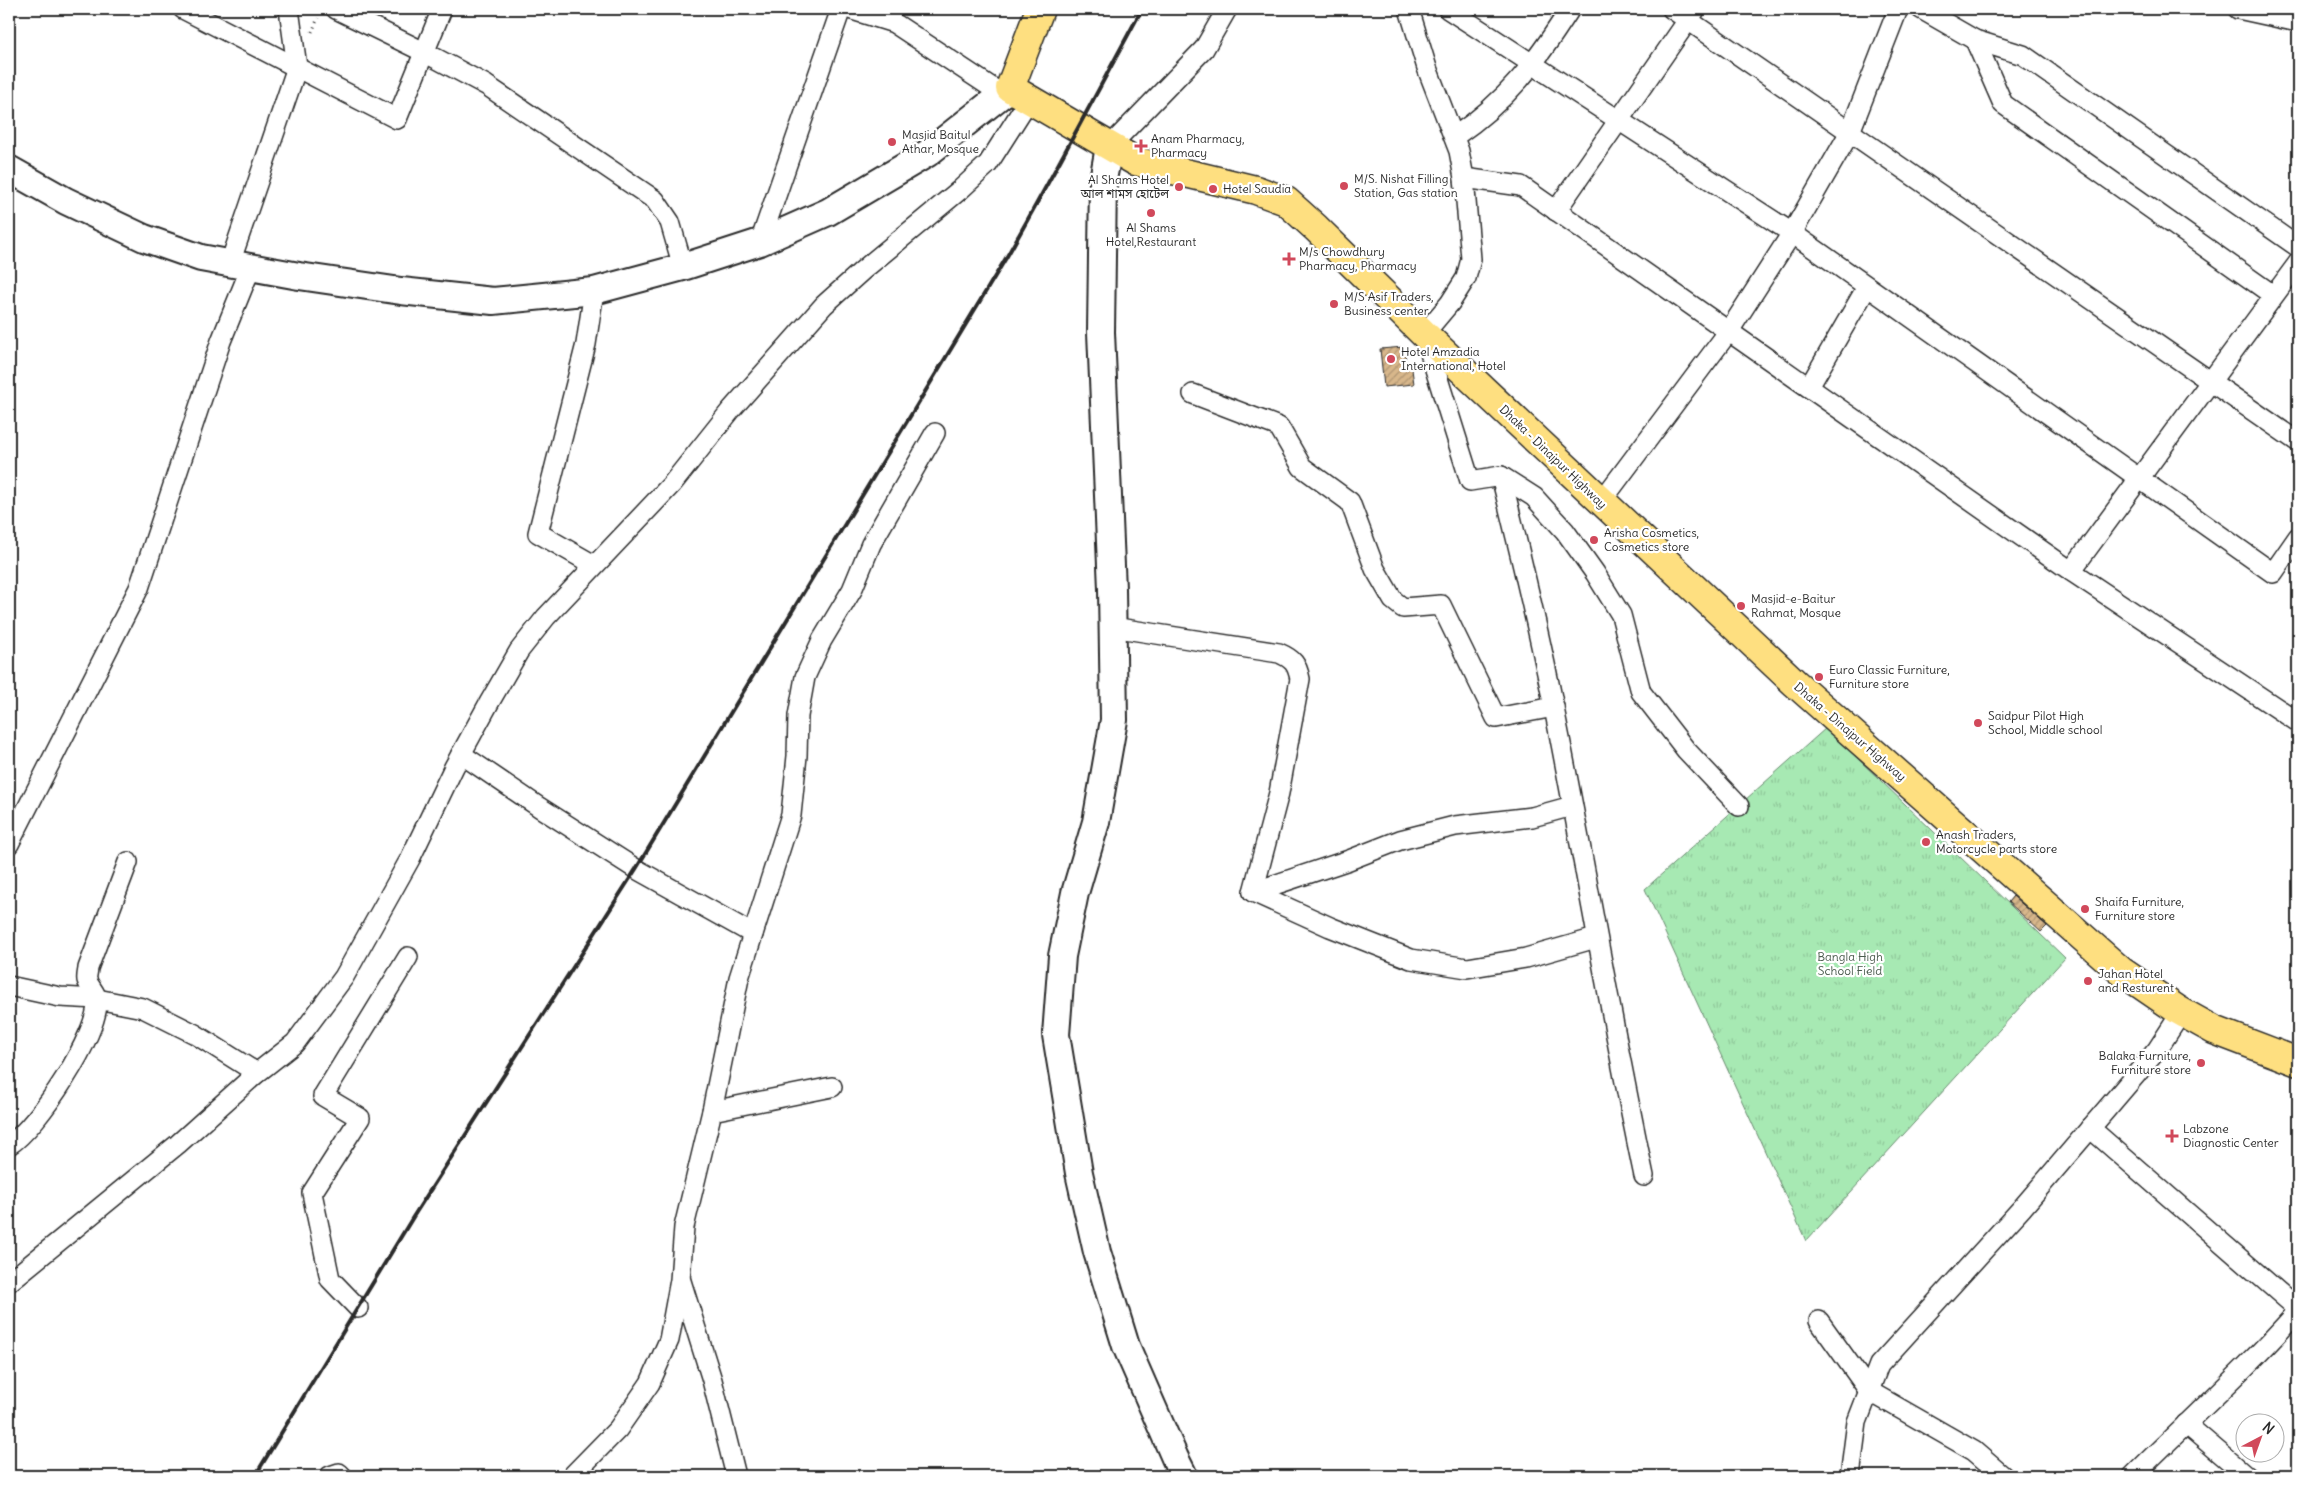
<svg xmlns="http://www.w3.org/2000/svg" width="2307" height="1485" viewBox="0 0 2307 1485" font-family="Delius,'Noto Sans Bengali',sans-serif">
<style>
.park{fill:url(#park-tufts);stroke:#698a6f}
.building{fill:url(#building-hatch);stroke:#2b2b2b}
.lines{fill:none;stroke-linecap:round;stroke-linejoin:round}
.street-casing{stroke:#2b2b2b;stroke-width:22}
.secondary-casing{stroke:#2b2b2b;stroke-width:30}
.highway-casing{stroke:#2b2b2b;stroke-width:31}
.path{stroke:#2b2b2b;stroke-width:3;stroke-dasharray:1 4;stroke-linecap:butt}
.street{stroke:#fff;stroke-width:19}
.secondary{stroke:#fff;stroke-width:26}
.highway{stroke:#fedf80;stroke-width:28}
.rail{stroke:#2b2b2b;stroke-width:4}
.poi-dot{fill:#d1495b;stroke:#fff;stroke-width:2}
.labels{text-anchor:middle;stroke-width:4.5;stroke-linejoin:round;paint-order:stroke}
.poi-label{font-size:12px;fill:#2b2b2b;stroke:#fff;text-anchor:start}
.street-label{font-size:12px;fill:#2b2b2b;stroke:#fff}
.park-label{font-size:12px;fill:#4a5a4d;stroke:#fff}
</style>
<defs>
<pattern id="park-tufts" width="24" height="20" patternUnits="userSpaceOnUse" patternTransform="scale(1.25)"><rect width="24" height="20" fill="#a7e9b3"/><path d="M3 7l-1-3M5 7V3M7 7l1-3M15 17l-1-3M17 17v-4M19 17l1-3" fill="none" stroke="#90c89a"/></pattern>
<pattern id="building-hatch" width="6" height="6" patternUnits="userSpaceOnUse" patternTransform="scale(1.25)"><rect width="6" height="6" fill="#d8b78b"/><path d="M-1 1l2-2M0 6l6-6M5 7l2-2" fill="none" stroke="#af9572"/></pattern>
</defs>
<rect width="100%" height="100%" fill="#fff"/>
<filter id="ink" filterUnits="userSpaceOnUse"><feTurbulence type="fractalNoise" baseFrequency=".02" numOctaves="2"/><feDisplacementMap in="SourceGraphic" scale="10" xChannelSelector="R" yChannelSelector="G"/><feConvolveMatrix kernelMatrix="1 2 1 2 8 2 1 2 1" color-interpolation-filters="sRGB"/></filter>
<g filter="url(#ink)">
<path class="park" d="M1826,728L2065,958L1806,1241L1645,889Z"/>
<g class="building">
<path d="M1404,347L1406,362H1411L1414,384L1384,387L1380,349Z"/>
<path d="M2013,896L2047,926L2041,932L2008,902Z"/>
</g>
<g class="lines">
<g class="street-casing">
<g id="street">
<path d="M183,9L397,119L442,9"/>
<path d="M336,9L424,52L486,85L655,200L670,222L683,267"/>
<path d="M849,9L894,23L1003,95"/>
<path d="M1409,9L1427,68L1459,151L1464,178L1471,259L1466,278L1450,303L1424,334L1470,481L1501,476C1520,553 1539,630 1554,708C1585,864 1611,1020 1644,1176"/>
<path d="M1448,9L1792,233L2273,573L2298,537"/>
<path d="M1672,9L2298,442"/>
<path d="M1921,9L1975,40L2023,55L2298,247"/>
<path d="M2238,9L2298,22"/>
<path d="M1975,40L2003,104L2273,295"/>
<path d="M1454,137C1508,100 1535,64 1570,9"/>
<path d="M1109,147L1204,49L1227,9"/>
<path d="M1464,178L1521,186L2071,571L2298,722"/>
<path d="M1556,211L1695,10"/>
<path d="M760,242L841,9"/>
<path d="M230,263L297,67L289,9"/>
<path d="M594,291L586,344L538,533L594,565"/>
<path d="M1809,387L1867,287"/>
<path d="M1193,394L1279,427L1302,467L1350,502L1375,569L1393,600L1403,608L1441,605L1496,718L1554,707"/>
<path d="M1501,476L1534,497L1565,531L1595,573L1621,615L1641,692L1686,750L1739,806"/>
<path d="M1601,502L1729,331L1792,233L1850,132L1898,9"/>
<path d="M2071,571L2298,263"/>
<path d="M1112,627L1279,653C1293,659 1297,664 1300,679L1279,793L1253,892L1330,927L1411,959L1467,968L1526,958L1596,938"/>
<path d="M461,754L539,807L636,869L753,934"/>
<path d="M9,844L139,588L221,341L251,267"/>
<path d="M1253,892L1349,860L1400,840L1455,826L1532,817L1572,806"/>
<path d="M9,986L60,997L97,999L143,1008L195,1034L257,1073L178,1144L9,1282"/>
<path d="M257,1073L295,1043L344,977L410,859L454,767L489,703L519,651L546,617L672,484L731,410L824,305L863,270L961,189L988,164L1030,98"/>
<path d="M712,1111L832,1087"/>
<path d="M2090,1128L2298,1309"/>
<path d="M9,1145C37,1128 100,1033 97,1000C96,992 89,987 87,980C86,977 88,971 88,968L128,862"/>
<path d="M681,1281L712,1380L736,1476"/>
<path d="M358,1308L330,1279L312,1193L360,1118L323,1096L408,957"/>
<path d="M1819,1321L1869,1391L1974,1451L2003,1476"/>
<path d="M2186,1424L2247,1476"/>
<path d="M330,1476L339,1473L342,1476"/>
<path d="M572,1476L618,1429L650,1383L669,1340L680,1280L684,1227L712,1111L739,978L791,815L797,756L798,716L805,677L822,640L852,590L871,544L935,433"/>
<path d="M1850,1476L1857,1422L1879,1365L2022,1208L2157,1050L2181,1013L2178,1010"/>
<path d="M2133,1476C2188,1421 2247,1369 2298,1311"/>
</g>
</g>
<g class="secondary-casing">
<g id="secondary">
<path d="M1109,147L1103,180L1101,332L1112,589L1114,720L1096,822L1075,893L1062,956L1056,1035L1079,1173L1097,1252L1126,1346L1175,1458L1184,1476"/>
<path d="M9,169L66,201L144,238L201,258L299,276L401,291L493,301L594,291L683,267L760,242L828,212L928,153L1010,88"/>
</g>
</g>
<g class="highway-casing">
<path id="highway" d="M1040,9L1010,88L1135,161L1256,190L1286,201L1316,228L1424,334L1795,683L2121,971L2178,1010L2214,1030L2298,1062"/>
</g>
<path class="path" d="M312,32L318,18"/>
<use href="#street" class="street"/>
<use href="#secondary" class="secondary"/>
<use href="#highway" class="highway"/>
<path class="rail" d="M255,1476L413,1217L636,869L1006,258C1053,176 1097,92 1142,9"/>
</g>
</g>
<g class="poi-dot">
<circle cx="892" cy="142" r="5"/>
<path d="M1138.5 138.5h5v5h5v5h-5v5h-5v-5h-5v-5h5z"/>
<circle cx="1344" cy="186" r="5"/>
<circle cx="1179" cy="187" r="5"/>
<circle cx="1213" cy="189" r="5"/>
<circle cx="1151" cy="213" r="5"/>
<path d="M1286.5 251.5h5v5h5v5h-5v5h-5v-5h-5v-5h5z"/>
<circle cx="1334" cy="304" r="5"/>
<circle cx="1391" cy="359" r="5"/>
<circle cx="1594" cy="540" r="5"/>
<circle cx="1741" cy="606" r="5"/>
<circle cx="1819" cy="677" r="5"/>
<circle cx="1978" cy="723" r="5"/>
<circle cx="1926" cy="842" r="5"/>
<circle cx="2085" cy="909" r="5"/>
<circle cx="2088" cy="981" r="5"/>
<circle cx="2201" cy="1063" r="5"/>
<path d="M2169.5 1128.5h5v5h5v5h-5v5h-5v-5h-5v-5h5z"/>
</g>
<g class="labels">
<g class="poi-label">
<text x="902" y="139">Masjid Baitul<tspan x="902" dy="14">Athar, Mosque</tspan></text>
<text x="1151" y="143">Anam Pharmacy,<tspan x="1151" dy="14">Pharmacy</tspan></text>
<text x="1354" y="183">M/S. Nishat Filling<tspan x="1354" dy="14">Station, Gas station</tspan></text>
<text x="1169" y="184" text-anchor="end">Al Shams Hotel<tspan x="1169" dy="14">আল শামস হোটেল</tspan></text>
<text x="1223" y="193">Hotel Saudia</text>
<text x="1151" y="232" text-anchor="middle">Al Shams<tspan x="1151" dy="14">Hotel,Restaurant</tspan></text>
<text x="1299" y="256">M/s Chowdhury<tspan x="1299" dy="14">Pharmacy, Pharmacy</tspan></text>
<text x="1344" y="301">M/S Asif Traders,<tspan x="1344" dy="14">Business center</tspan></text>
<text x="1401" y="356">Hotel Amzadia<tspan x="1401" dy="14">International, Hotel</tspan></text>
<text x="1604" y="537">Arisha Cosmetics,<tspan x="1604" dy="14">Cosmetics store</tspan></text>
<text x="1751" y="603">Masjid-e-Baitur<tspan x="1751" dy="14">Rahmat, Mosque</tspan></text>
<text x="1829" y="674">Euro Classic Furniture,<tspan x="1829" dy="14">Furniture store</tspan></text>
<text x="1988" y="720">Saidpur Pilot High<tspan x="1988" dy="14">School, Middle school</tspan></text>
<text x="1936" y="839">Anash Traders,<tspan x="1936" dy="14">Motorcycle parts store</tspan></text>
<text x="2095" y="906">Shaifa Furniture,<tspan x="2095" dy="14">Furniture store</tspan></text>
<text x="2098" y="978">Jahan Hotel<tspan x="2098" dy="14">and Resturent</tspan></text>
<text x="2191" y="1060" text-anchor="end">Balaka Furniture,<tspan x="2191" dy="14">Furniture store</tspan></text>
<text x="2183" y="1133">Labzone<tspan x="2183" dy="14">Diagnostic Center</tspan></text>
</g>
<g class="street-label">
<text transform="translate(1553 457) rotate(44)" y="4">Dhaka - Dinajpur Highway</text>
<text transform="translate(1850 732) rotate(41)" y="4">Dhaka - Dinajpur Highway</text>
</g>
<g class="park-label">
<text x="1850" y="961">Bangla High<tspan x="1850" dy="14">School Field</tspan></text>
</g>
</g>
<rect width="2307" height="1485" fill="none" stroke="#fff" stroke-width="30"/>
<rect x="15" y="15" width="2277" height="1455" fill="none" stroke="#2b2b2b" stroke-width="2" filter="url(#ink)"/>
<g transform="translate(2260 1438) rotate(41)"><circle r="24" fill="#ffffff" stroke="#aaaaaa"/>
<path d="M0-4L9 19L0 12L-9 19Z" fill="#d1495b"/>
<text y="-8" font-size="14" font-weight="bold" text-anchor="middle" fill="#2b2b2b">N</text>
</g>
</svg>
